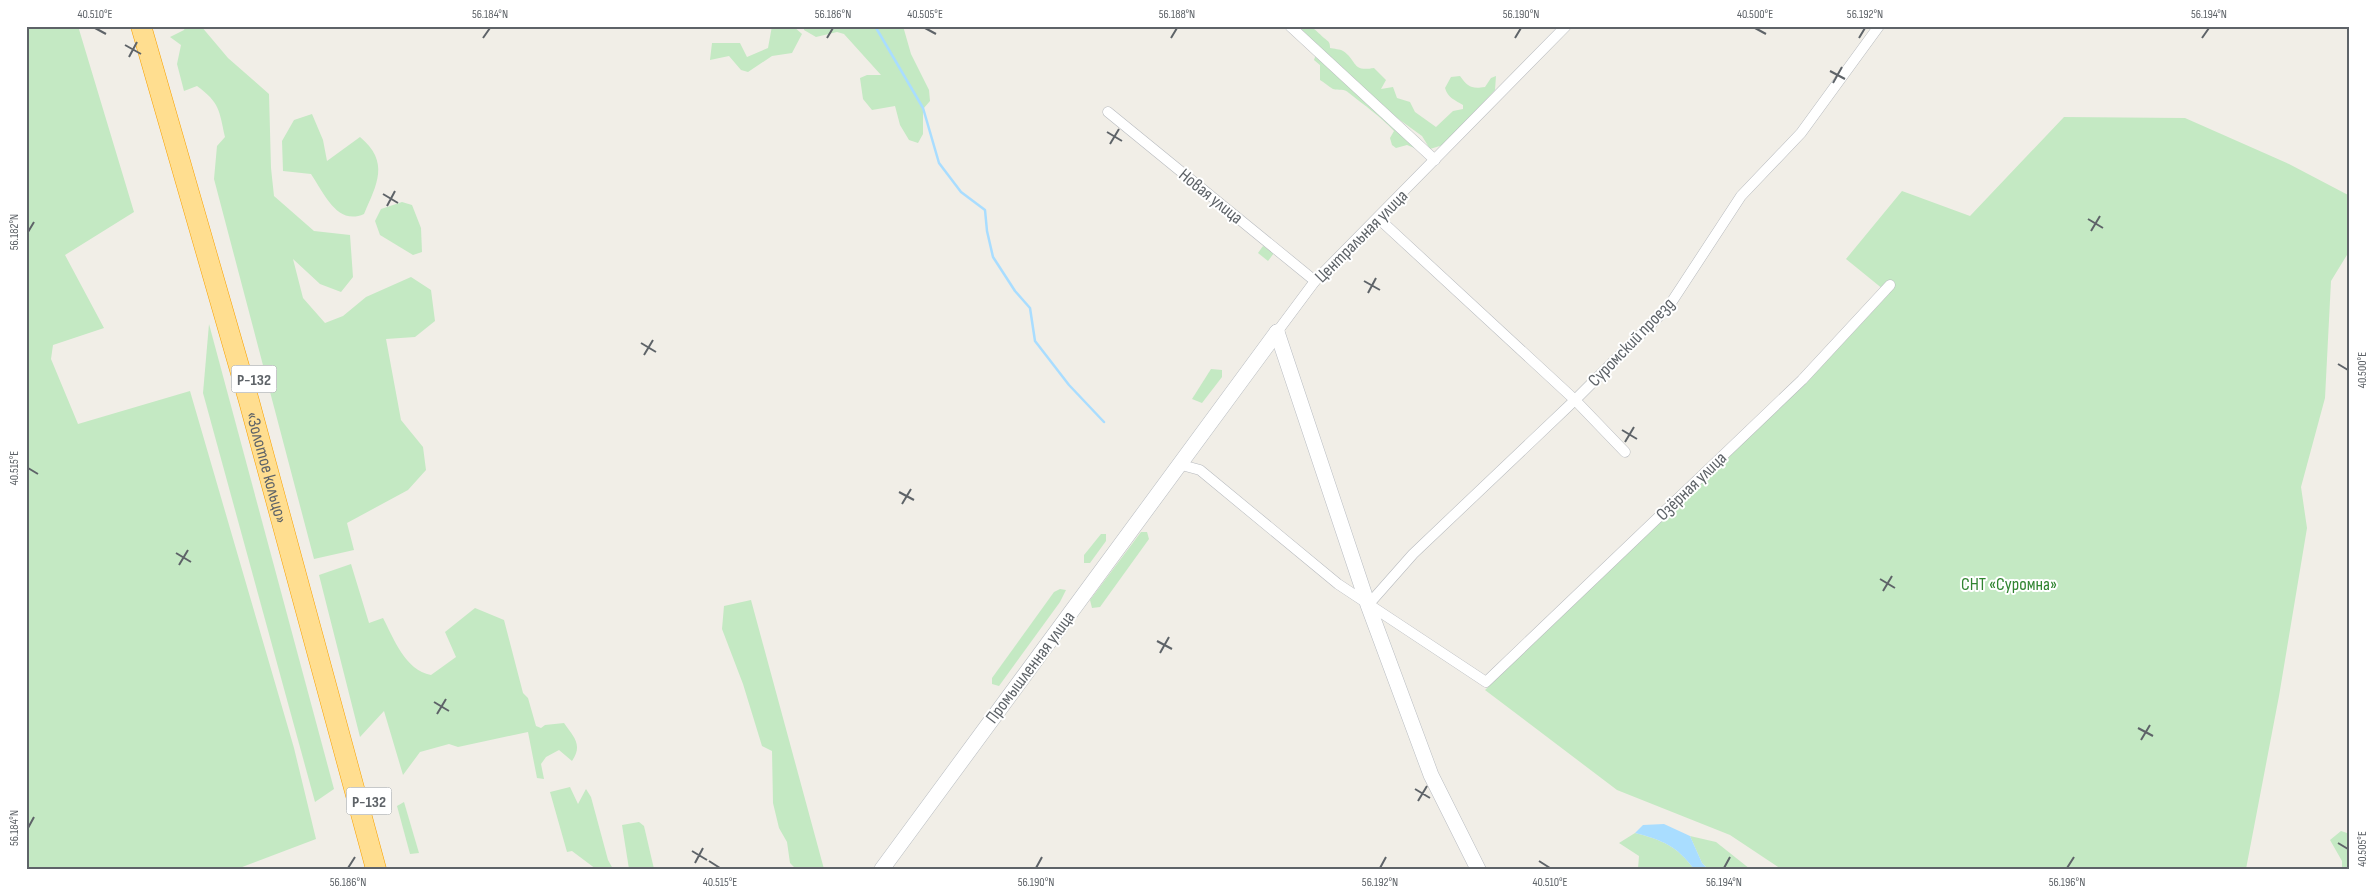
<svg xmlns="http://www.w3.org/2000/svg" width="2376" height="895" viewBox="0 0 2376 895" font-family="'Sofia Sans Condensed',sans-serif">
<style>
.green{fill:#c4e9c3}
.water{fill:#a9ddff}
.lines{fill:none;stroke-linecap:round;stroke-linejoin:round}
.stream{stroke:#a9ddff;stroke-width:2.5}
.street-casing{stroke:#b7babe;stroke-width:11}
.secondary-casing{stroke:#b8bcc1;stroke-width:16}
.highway-casing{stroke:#f8a100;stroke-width:21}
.street{stroke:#fff;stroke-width:10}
.secondary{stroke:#fff;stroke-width:15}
.highway{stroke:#ffde90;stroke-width:20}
.ticks{fill:none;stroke:#5e6368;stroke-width:2}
.labels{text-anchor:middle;stroke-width:4;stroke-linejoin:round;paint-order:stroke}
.shield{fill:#fff;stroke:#8e9295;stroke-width:1}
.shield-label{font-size:16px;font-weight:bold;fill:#5e6368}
.street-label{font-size:18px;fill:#5e6368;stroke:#fff}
.park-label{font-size:18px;fill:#308430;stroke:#fff}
.neatline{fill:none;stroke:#5e6368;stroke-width:2}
.ticks-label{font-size:12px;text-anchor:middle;fill:#5e6368}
</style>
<rect width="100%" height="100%" fill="#f1eee7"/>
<g class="green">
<path d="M26,26H78L134,212L65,255L104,328L53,345L51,359L78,424L190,391L294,748L316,839L237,869H26Z"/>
<path d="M186,26H201L228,58L269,94L271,168L274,196L314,231L350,235L353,277L341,292L320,284L293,259L303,298L325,323L343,316L366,297L411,277L431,290L435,321L415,337L386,339L401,420L423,447L426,470L408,490L347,523L354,550L314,559L214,179L217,146L225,137C219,110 220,103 197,86L184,91L177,64L181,45L170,37L184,30Z"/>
<path d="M772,26H793L802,34L792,53L772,56L748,72L741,70L729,56L710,60L712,43H740L747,57L768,48Z"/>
<path d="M804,26H903L911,54L929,90L930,101L923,109V134L918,143L909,140L900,125L895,106L872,110L863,99L860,78L867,75H881L844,34L837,32L816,37L804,30Z"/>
<path d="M1297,26C1314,26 1313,28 1324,38C1329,42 1330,42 1330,48C1334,49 1340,49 1343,51C1358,61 1351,72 1374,68L1386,80L1381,89L1393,87L1397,98L1410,102L1415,112L1436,127L1453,111L1463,109V105C1455,100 1448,98 1445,88L1451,77L1460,76C1468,87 1471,89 1485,87L1491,78L1496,76L1495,90L1443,145L1430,149L1422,136L1393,115Z"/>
<path d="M1316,54L1417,149L1407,145L1396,148L1392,145L1390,138L1394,131C1380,116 1364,105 1349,93C1344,88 1339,91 1333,89C1329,87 1324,82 1320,80V65L1314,60Z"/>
<path d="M312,114L323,140L327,161L360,137C390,162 377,184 364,214C337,226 324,193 311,174L283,171L282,141L294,120Z"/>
<path d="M2064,117L2185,118L2289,164L2350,196V250L2331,281L2325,398L2301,487L2307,528L2279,696L2246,869H1781L1730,835L1617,790L1485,690L1808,381L1889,294L1846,259L1902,191L1970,216Z"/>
<path d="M402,202L412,205L421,228L422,252L413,255L380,235L375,221L381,209Z"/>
<path d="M1263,246L1274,253L1268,261L1258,253Z"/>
<path d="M209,324L334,789L315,802L203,393Z"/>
<path d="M1211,369L1222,370V377L1202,403L1192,399Z"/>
<path d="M1141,532H1147L1149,539L1100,607L1092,608L1090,600Z"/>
<path d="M1101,534H1106V541L1090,563H1084V555Z"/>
<path d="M351,564L369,623L383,618C394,639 405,670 431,675L456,657L445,632L475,608L504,620L523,693L528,698L536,726L541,728L545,725L564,723C574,737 583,745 572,761L559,750L546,757L541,764L544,779L537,778L528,732L458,747L449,744L420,752L403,775L384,711L360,737L319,575Z"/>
<path d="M1060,589L1066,590L1060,602L999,686L992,684V678L1054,592Z"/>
<path d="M751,600L824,869H796L790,863L787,842L779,828L773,803L772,751L762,746L743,684L722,629L724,606Z"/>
<path d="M570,787L578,804L586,789L591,797L608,860L613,869H596L572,851L567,852L550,792Z"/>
<path d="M404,802L419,853L410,854L397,806Z"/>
<path d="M639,822L644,826L654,869H629L622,825Z"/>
<path d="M2341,831L2347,833L2350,838L2349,869H2342V861L2330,840Z"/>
<path d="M1635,833C1662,840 1677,846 1694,869H1638L1639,856L1619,843Z"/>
<path d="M1690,836L1716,842L1750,869H1708L1702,863Z"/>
</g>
<path class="water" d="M1664,824L1690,836L1702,863L1708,869H1694C1677,846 1662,840 1635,833L1643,825Z"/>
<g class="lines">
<path class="stream" d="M875,26L923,108L939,163L961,192L985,210L987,231L993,257L1015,291L1030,308L1035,341L1069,385L1104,422"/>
<g class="street-casing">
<g id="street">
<path d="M1290,26L1435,160"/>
<path d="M1108,112L1315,281"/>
<path d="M1378,218L1575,400L1625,452"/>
<path d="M1277,332L1315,281L1566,26"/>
<path d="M1178,464L1200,470L1338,584L1486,682L1802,380L1890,285"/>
<path d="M1368,605L1413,554L1575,400L1669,306L1741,196L1801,133L1879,26"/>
</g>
</g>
<g class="secondary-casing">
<g id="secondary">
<path d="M1277,332L1368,605L1431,775L1478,869"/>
<path d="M882,869L1277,332"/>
</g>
</g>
<g class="highway-casing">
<g id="highway">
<path id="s1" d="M141,26L249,401L376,869"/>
</g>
</g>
<use href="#street" class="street"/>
<use href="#secondary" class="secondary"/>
<use href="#highway" class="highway"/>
</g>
<path class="ticks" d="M95,28L106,34M925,28L936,34M1755,28L1766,34M483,38L490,28M827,38L833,28M1171,38L1177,28M1515,38L1521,28M1859,38L1865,28M2202,38L2209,28M125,45L141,54M129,57L137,42M1830,71L1845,79M1833,83L1842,67M1107,132L1122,141M1110,144L1119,129M383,194L398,203M387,206L395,191M2088,219L2103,228M2091,231L2100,216M28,232L34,222M1364,281L1380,290M1368,293L1376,278M641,343L656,352M644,355L653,340M2338,364L2348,370M1622,430L1637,439M1625,442L1634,427M28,468L38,474M899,492L914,500M902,504L911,489M176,553L191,562M179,565L188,550M1880,579L1895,588M1883,591L1892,576M1157,641L1172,649M1160,653L1169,637M434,702L449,711M437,714L446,699M2138,728L2153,736M2141,740L2150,725M1415,789L1430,798M1418,801L1427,786M28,828L34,817M2338,843L2348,849M692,851L707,860M709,861L720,868M1539,861L1550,868M695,863L703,848M348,868L355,857M1036,868L1042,857M1380,868L1386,857M1724,868L1730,857M2067,868L2074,857"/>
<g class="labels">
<g class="shield">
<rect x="231.5" y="365.5" width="45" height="27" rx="4"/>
<rect x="346.5" y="787.5" width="45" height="27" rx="4"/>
</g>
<g class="shield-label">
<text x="254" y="385">Р-132</text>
<text x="369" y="807">Р-132</text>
</g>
<g class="street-label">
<text transform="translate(1211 196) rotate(39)" y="6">Новая улица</text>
<text transform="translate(1361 236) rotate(-45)" y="6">Центральная улица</text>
<text transform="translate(1631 342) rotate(-46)" y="6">Суромский проезд</text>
<text dy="6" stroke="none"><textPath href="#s1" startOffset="459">«Золотое кольцо»</textPath></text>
<text transform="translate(1691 486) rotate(-44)" y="6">Озёрная улица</text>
<text transform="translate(1030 667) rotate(-53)" y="6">Промышленная улица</text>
</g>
<g class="park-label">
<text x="2009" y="590">СНТ «Суромна»</text>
</g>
</g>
<rect width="2376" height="895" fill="none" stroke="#ffffff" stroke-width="55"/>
<rect x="28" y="28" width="2320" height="840" class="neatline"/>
<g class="ticks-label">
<text x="95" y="18">40.510°E</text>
<text x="490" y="18">56.184°N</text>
<text x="833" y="18">56.186°N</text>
<text x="925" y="18">40.505°E</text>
<text x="1177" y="18">56.188°N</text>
<text x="1521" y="18">56.190°N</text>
<text x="1755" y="18">40.500°E</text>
<text x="1865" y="18">56.192°N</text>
<text x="2209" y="18">56.194°N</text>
<text transform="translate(14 232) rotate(-90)" y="4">56.182°N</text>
<text transform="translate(2362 370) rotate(-90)" y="4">40.500°E</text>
<text transform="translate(14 468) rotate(-90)" y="4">40.515°E</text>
<text transform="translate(14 828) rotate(-90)" y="4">56.184°N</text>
<text transform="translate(2362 849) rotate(-90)" y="4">40.505°E</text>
<text x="348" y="886">56.186°N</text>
<text x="720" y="886">40.515°E</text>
<text x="1036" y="886">56.190°N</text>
<text x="1380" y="886">56.192°N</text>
<text x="1550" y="886">40.510°E</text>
<text x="1724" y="886">56.194°N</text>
<text x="2067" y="886">56.196°N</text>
</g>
</svg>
